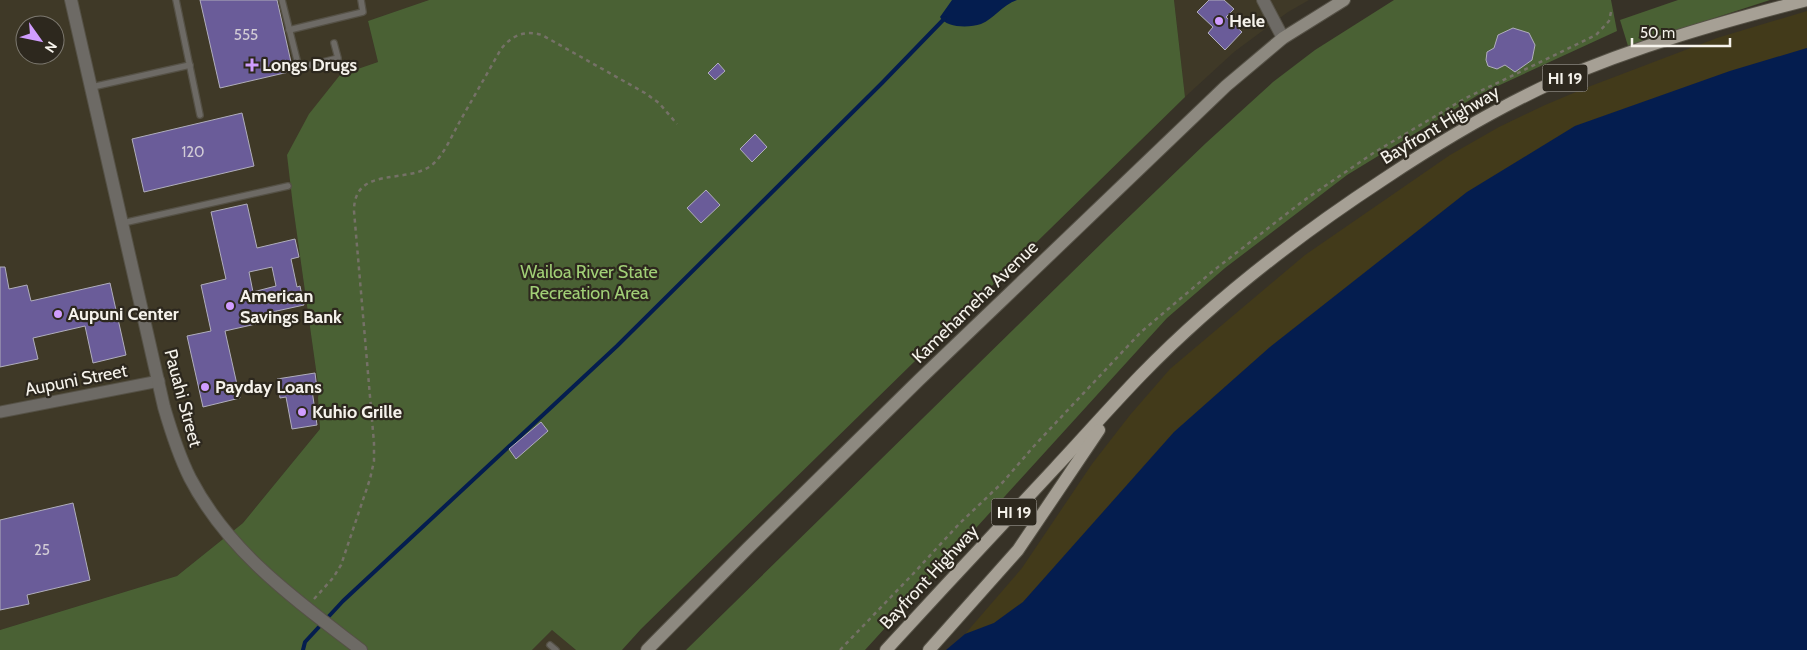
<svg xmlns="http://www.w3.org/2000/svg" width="1807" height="650" viewBox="0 0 1807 650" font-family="Cabin,sans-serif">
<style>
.built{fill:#3f3927;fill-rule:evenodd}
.green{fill:#4a6134}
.sand{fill:#423a1a}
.water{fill:#041d4f}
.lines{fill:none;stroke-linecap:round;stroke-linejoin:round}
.stream{stroke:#041d4f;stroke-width:4}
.building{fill:#6a5c99;stroke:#b0aebc;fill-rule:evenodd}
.service-casing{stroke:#555146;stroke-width:8}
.minor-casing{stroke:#555146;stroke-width:13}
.tertiary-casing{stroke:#555146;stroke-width:14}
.secondary-casing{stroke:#555146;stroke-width:14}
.primary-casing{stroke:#555146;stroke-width:14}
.path{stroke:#757167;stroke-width:2.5;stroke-dasharray:4 4;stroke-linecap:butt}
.service{stroke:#6d6a65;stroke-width:5.5}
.minor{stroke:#6d6a65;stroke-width:11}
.tertiary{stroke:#6d6a65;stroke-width:12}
.secondary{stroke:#8d8980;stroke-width:12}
.primary{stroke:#a6a095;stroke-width:12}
.poi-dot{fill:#d09dff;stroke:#2d281e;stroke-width:2}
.labels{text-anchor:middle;stroke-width:4.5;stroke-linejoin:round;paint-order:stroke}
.number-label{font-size:15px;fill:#d2ccd6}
.shield{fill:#2d281e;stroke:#b9b5ae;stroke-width:1}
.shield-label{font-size:16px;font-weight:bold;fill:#f5f2eb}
.poi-label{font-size:18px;font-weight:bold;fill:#f5f2eb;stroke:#2d281e;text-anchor:start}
.street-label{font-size:18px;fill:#f5f2eb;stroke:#2d281e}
.park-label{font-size:18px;fill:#a1cf76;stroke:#2d281e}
</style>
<rect width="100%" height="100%" fill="#373227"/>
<g class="built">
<path d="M0,0H429L368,21L378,62L340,75L293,206L319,391L318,398L320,429L243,523L177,576L0,630ZM25,25H55V55H25Z"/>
<path d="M1174,0H1309L1288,12L1234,52L1185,97Z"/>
<path d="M552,630L576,650H532Z"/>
</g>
<g class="green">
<path d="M429,0H1174L1185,97L641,629L622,650H576L552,630L532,650H0V630L177,576L243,523L320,429L318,398L319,391L293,206L287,155L309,114L340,75L378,62L368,21Z"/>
<path d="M1394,0H1611L1617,31L1478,95L1347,175L1225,268L1167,318L865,650H686L1109,236L1206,143L1273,82L1315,50Z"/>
<path d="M1678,0H1770L1628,46L1620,20Z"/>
</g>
<path class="sand" d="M1807,11V48L1730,71L1575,126L1467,192L1270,347L1174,432L1023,602L994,623L965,634L1022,568L1092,464L1130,415L1170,369L1305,255L1450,155L1499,127L1545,105L1588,87L1717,38Z"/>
<g class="water">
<path d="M952,0H1017C1002,5 994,19 981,24C969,28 946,28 940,17Z"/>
<path d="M1807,48V650H946L965,634L994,623L1023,602L1174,432L1270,347L1467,192L1575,126L1730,71Z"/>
</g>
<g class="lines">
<path class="stream" d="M303,650L305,642L343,601L617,346L882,83L945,18"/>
</g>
<g class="building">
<path d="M200,0H277L293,71L220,88Z"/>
<path d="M1209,0H1224L1234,9L1226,17L1242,32L1225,50L1208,33L1213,27L1197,12Z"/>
<path d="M1513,28L1529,33L1535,45L1532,60L1515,72L1505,65L1497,69L1488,66L1486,60L1487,52L1494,48L1498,35Z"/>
<path d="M718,63L725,71L715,80L708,73Z"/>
<path d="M242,113L254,166L144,192L132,139Z"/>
<path d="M755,134L767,147L752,162L740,149Z"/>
<path d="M706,190L720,205L701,223L687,208Z"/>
<path d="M247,204L257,248L295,239L299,257L291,259L297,287L300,286L304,305L254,316L256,324L225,331L240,398L203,407L187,336L211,331L201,285L226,279L211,212ZM272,267L276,286L253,292L249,272Z"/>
<path d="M0,267H5L9,289L27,285L31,301L110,283L126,355L93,363L85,326L33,338L38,359L0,367Z"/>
<path d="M315,373L317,389L312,390L317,425L292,429L286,397L280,398L277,379Z"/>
<path d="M541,422L548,431L516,459L509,449Z"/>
<path d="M73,503L90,580L27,595L29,604L0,610V520Z"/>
</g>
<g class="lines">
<g class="service-casing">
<g id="service">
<path d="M176,0L200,115"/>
<path d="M282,0L299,68L338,58L334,43"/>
<path d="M289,30L363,12L361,0"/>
<path d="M92,87L190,65"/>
<path d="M123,223L288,186"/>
<path d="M550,645L556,650"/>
</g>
</g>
<g class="minor-casing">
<path id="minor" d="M0,412L159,381"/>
</g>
<g class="tertiary-casing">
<g id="tertiary">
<path d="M71,0L164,407C171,431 179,456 190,478C229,553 296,600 361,650"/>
<path d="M1263,0L1283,38"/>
</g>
</g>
<g class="secondary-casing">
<path id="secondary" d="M647,650L748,548L919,380L1226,86L1283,38L1344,0"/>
</g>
<g class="primary-casing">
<g id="primary">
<path d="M886,650C942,589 998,529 1055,468C1084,437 1112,405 1141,375C1214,300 1297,236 1384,179C1438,143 1495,109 1554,82C1636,46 1721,22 1807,0"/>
<path d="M929,650L1018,550L1099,430"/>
</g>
</g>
<g class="path">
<path d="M314,599L333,578L341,565L370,479L374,461V443L354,211C354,165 406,185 432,165C444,155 451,137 459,123C473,98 487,74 501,49C512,35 525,30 542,35L645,93L659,103L677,124"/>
<path d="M840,650L912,575L960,523L1003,482L1034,446L1141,332L1213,271L1303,201L1375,152L1464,99L1596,35L1609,21L1611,12"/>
</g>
<use href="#service" class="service"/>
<use href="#minor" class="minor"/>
<use href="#tertiary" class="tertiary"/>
<use href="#secondary" class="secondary"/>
<use href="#primary" class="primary"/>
</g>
<g class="poi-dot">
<circle cx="1219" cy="21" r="5"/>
<path d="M249.5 57.5h5v5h5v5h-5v5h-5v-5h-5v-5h5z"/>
<circle cx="230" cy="306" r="5"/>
<circle cx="58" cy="314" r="5"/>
<circle cx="205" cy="387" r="5"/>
<circle cx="302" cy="412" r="5"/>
</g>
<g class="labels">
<g class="number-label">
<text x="246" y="40">555</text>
<text x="193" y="157">120</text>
<text x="42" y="555">25</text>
</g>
<g class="shield">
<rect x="1542.5" y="64.5" width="45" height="27" rx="4"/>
<rect x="991.5" y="498.5" width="45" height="27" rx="4"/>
</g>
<g class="shield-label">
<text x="1565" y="84">HI 19</text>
<text x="1014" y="518">HI 19</text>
</g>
<g class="poi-label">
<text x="1229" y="27">Hele</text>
<text x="262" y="71">Longs Drugs</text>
<text x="240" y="302">American<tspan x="240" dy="21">Savings Bank</tspan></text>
<text x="68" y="320">Aupuni Center</text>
<text x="215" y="393">Payday Loans</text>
<text x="312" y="418">Kuhio Grille</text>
</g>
<g class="street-label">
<text transform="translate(1440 125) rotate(-31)" y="6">Bayfront Highway</text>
<text transform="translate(975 302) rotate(-44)" y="6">Kamehameha Avenue</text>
<text transform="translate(76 380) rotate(-11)" y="6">Aupuni Street</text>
<text transform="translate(183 398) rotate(75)" y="6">Pauahi Street</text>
<text transform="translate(929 577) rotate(-47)" y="6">Bayfront Highway</text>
</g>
<g class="park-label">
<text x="589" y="278">Wailoa River State<tspan x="589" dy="21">Recreation Area</tspan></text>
</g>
</g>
<g transform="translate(40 40) rotate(123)"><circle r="24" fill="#2d281e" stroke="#7d7970"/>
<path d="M0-4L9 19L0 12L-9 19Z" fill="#d09dff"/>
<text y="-8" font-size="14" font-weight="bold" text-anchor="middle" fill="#f5f2eb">N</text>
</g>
<path d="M1632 38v8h98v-8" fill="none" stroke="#f5f2eb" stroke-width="2.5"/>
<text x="1640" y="38" font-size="15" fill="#f5f2eb" stroke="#2d281e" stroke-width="4" paint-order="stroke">50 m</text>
</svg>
